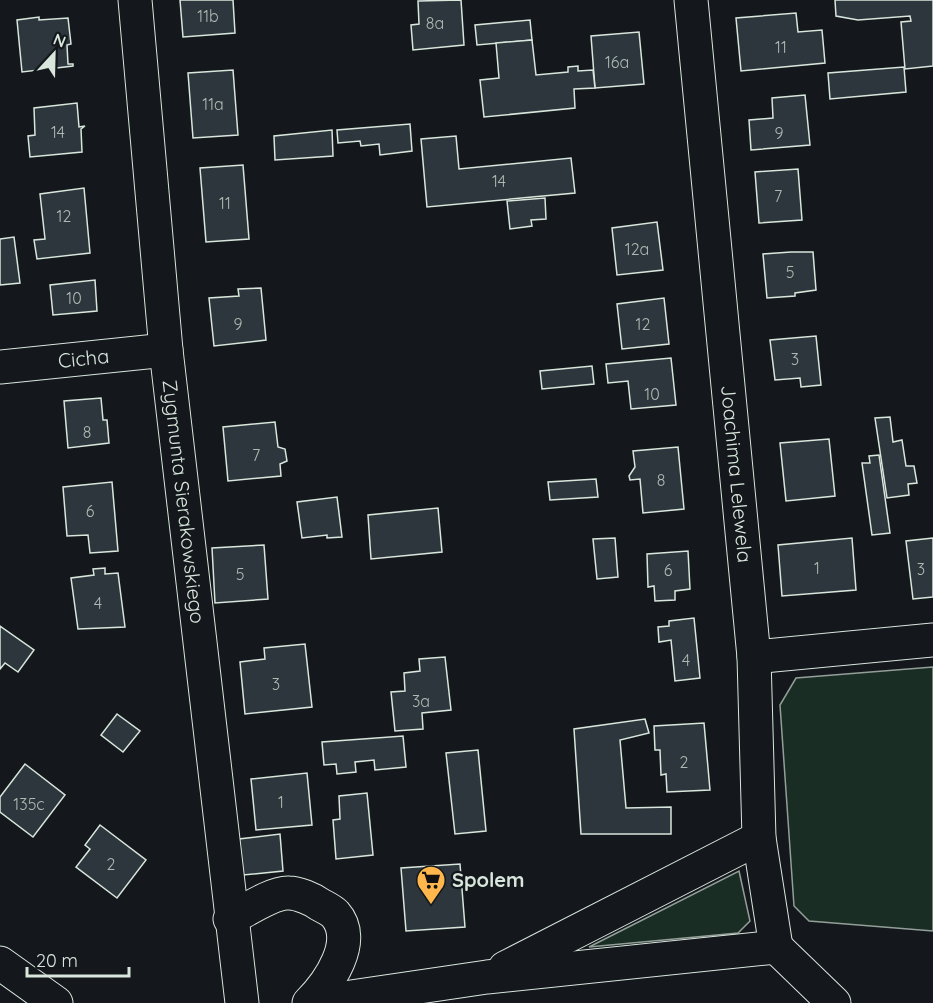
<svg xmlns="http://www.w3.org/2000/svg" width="933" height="1003" viewBox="0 0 933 1003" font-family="Quicksand,sans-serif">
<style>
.green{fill:#1a2d24;stroke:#939e99;stroke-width:1.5}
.building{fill:#2c363c;stroke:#d8e6dc;stroke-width:1.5}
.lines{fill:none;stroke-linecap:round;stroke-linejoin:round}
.minor-casing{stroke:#d8e6dc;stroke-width:35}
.major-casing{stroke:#d8e6dc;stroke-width:35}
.minor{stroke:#14181c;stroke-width:33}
.major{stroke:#14181c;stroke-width:33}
.labels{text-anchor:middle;stroke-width:4.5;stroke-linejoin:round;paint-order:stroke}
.number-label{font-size:16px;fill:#adbab4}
.street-label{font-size:20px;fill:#d8e6dc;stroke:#14181c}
.poi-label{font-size:20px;font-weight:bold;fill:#d8e6dc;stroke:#14181c;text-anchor:start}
</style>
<rect width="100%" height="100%" fill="#14181c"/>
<g class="green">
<path d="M933,667V931L809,921L794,906L780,705L796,678Z"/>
<path d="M739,871L750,921L738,933L589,947Z"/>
</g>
<g class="building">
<path d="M180,0H233L235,33L183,37Z"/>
<path d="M461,0L464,45L413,50L411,25L419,24L418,1Z"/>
<path d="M835,0H933V66L905,69L901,22L911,21L910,16L858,20L836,16Z"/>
<path d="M796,13L798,32L822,30L825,63L741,71L736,18Z"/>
<path d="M39,17V20L68,18L71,44L67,45L68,64H73V66L22,72L17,20Z"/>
<path d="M530,20L532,40L477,45L475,25Z"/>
<path d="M639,32L644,84L595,88L591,36Z"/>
<path d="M532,40L536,75L568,72V67L578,66V71L593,70L595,88L574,89L575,108L484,117L480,80L499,78L496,43Z"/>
<path d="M904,67L906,92L830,99L828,73Z"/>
<path d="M233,70L238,135L193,138L188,73Z"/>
<path d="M805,95L810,145L751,150L749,120L773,118L772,98Z"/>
<path d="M77,103L79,127L85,126L81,129L82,152L30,157L28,136L35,135L34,108Z"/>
<path d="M410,124L412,151L380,155L379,144L361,146L360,141L338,143L337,130Z"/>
<path d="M332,130L333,156L275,160L274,136Z"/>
<path d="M456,136L459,169L571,158L575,193L427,207L421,139Z"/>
<path d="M243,165L249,239L206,242L200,168Z"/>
<path d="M798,169L802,220L759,223L755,172Z"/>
<path d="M84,188L90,253L37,259L34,240L45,239L40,194Z"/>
<path d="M545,198L546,219L531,220L532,226L510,229L507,201Z"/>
<path d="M657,222L663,270L617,275L612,228Z"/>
<path d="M14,237L20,283L0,285V239Z"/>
<path d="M791,252H813L816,290L795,293V296L767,298L763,254Z"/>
<path d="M95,280L97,311L53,315L50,285Z"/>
<path d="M261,288L266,340L214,346L209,298L239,296L238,289Z"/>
<path d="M664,298L669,344L622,349L617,304Z"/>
<path d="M816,336L821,385L801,387L800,378L775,380L770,340Z"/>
<path d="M671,358L676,405L631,409L628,381L608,383L606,364Z"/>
<path d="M592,366L594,384L542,389L540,371Z"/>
<path d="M101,398L103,420H107L109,443L68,448L64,401Z"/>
<path d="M890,417L893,442L902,440L906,466H914L917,483L908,484L909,495L887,498L875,418Z"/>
<path d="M275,422L278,447L285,449L287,461L280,464L281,476L228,481L223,427Z"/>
<path d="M829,439L835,496L786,501L780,443Z"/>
<path d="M678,447L684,509L643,513L640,479L630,480L629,476L635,467L633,451Z"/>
<path d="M879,455L890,533L872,535L862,463H870L869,456Z"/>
<path d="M596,479L598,497L550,500L548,482Z"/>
<path d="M112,482L118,551L90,553L88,535L67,536L63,487Z"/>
<path d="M337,497L342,537L327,538V535L302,538L297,502Z"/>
<path d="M438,508L442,552L371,559L368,515Z"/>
<path d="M615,538L618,577L597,579L593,539Z"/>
<path d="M852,538L856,590L782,596L778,545Z"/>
<path d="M933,538V597L913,599L906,541Z"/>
<path d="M264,545L268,599L215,603L212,548Z"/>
<path d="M688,551L690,589L675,591V600L655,601L654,586L648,587L647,554Z"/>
<path d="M105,568V574L118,573L125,627L78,629L71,578L94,575L93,569Z"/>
<path d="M694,618L700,678L675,681L671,640L659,642L658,627L669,626V621Z"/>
<path d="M0,626L34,650L18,672L5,663L0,669Z"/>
<path d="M305,644L312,707L245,714L240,662L265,659L264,648Z"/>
<path d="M445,657L451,710L422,713L423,729L395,731L391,692L405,691L404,673L420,671L419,659Z"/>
<path d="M117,714L140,731L123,752L101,735Z"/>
<path d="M645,719L649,733L620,740L626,808L671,807V834H581L574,729Z"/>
<path d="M704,723L710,790L667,792L666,774L661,775L660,750H655L654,726Z"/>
<path d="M403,736L406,767L375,770L374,760L355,762L356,772L337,774L336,764L324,765L322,742Z"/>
<path d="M478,750L486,831L455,834L446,753Z"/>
<path d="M25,764L65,795L33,837L0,812V797Z"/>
<path d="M307,773L312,825L256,830L251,779Z"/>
<path d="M367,793L373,855L336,859L333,820L340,819L339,796Z"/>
<path d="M100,825L146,860L117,898L76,867L90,849L85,845Z"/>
<path d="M280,834L283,871L243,875L239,839Z"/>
<path d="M460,864L465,927L406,931L401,868Z"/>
</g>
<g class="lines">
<g class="minor-casing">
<g id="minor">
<path id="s1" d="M135,0L166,350L242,1003"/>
<path id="s2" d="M691,0L754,657L759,838L776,947"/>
<path id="s3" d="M0,367L166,350"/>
<path d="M754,657L933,640"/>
<path d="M230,919C245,911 273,892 289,893C298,893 312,899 319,904C324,907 331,910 335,914C359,941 328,984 309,1003"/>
<path d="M776,947L834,1003"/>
<path d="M505,968L759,838"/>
<path d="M310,1003L487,977L776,947"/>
</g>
</g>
<g class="major-casing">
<path id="major" d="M0,963L56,1003"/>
</g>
<use href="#minor" class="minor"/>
<use href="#major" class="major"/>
</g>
<defs>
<g id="supermarket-pin" transform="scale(1.5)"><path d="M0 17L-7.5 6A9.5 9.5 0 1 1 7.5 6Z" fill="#ffb74d" stroke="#14181c"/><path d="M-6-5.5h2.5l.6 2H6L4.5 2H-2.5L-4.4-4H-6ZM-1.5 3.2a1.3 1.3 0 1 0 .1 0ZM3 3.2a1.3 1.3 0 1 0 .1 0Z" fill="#111"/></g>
</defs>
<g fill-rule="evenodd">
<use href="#supermarket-pin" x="431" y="880"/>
</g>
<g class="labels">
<g class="number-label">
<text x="208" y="22">11b</text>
<text x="435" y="29">8a</text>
<text x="781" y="53">11</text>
<text x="617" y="68">16a</text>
<text x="213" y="110">11a</text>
<text x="58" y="138">14</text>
<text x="779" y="139">9</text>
<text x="499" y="187">14</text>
<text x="778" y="202">7</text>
<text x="225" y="209">11</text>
<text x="64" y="222">12</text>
<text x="637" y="255">12a</text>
<text x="790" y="278">5</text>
<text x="74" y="304">10</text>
<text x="238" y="330">9</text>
<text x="643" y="330">12</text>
<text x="795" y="365">3</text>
<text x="652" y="400">10</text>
<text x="87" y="438">8</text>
<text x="256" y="461">7</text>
<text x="661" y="486">8</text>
<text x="90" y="517">6</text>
<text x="817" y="574">1</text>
<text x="921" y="575">3</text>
<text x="668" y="576">6</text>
<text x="240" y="580">5</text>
<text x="98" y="609">4</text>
<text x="686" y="666">4</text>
<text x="276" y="690">3</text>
<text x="421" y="707">3a</text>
<text x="684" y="768">2</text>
<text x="281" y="808">1</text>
<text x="29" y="810">135c</text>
<text x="111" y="870">2</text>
</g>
<g class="street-label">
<text dy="7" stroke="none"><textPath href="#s3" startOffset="84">Cicha</textPath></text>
<text dy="7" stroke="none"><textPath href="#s2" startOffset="476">Joachima Lelewela</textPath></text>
<text dy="7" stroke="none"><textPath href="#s1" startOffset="504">Zygmunta Sierakowskiego</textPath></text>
</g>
<g class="poi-label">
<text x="452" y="887">Spolem</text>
</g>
</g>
<g transform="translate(54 54) rotate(22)" stroke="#14181c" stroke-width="4.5" paint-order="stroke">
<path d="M0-4.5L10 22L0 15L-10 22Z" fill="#d8e6dc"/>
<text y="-9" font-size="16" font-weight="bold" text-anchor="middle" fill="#d8e6dc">N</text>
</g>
<path d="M27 967v9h102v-9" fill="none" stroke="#d8e6dc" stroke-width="3"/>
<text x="36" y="967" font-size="18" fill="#d8e6dc" stroke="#14181c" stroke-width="4.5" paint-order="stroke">20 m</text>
</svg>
